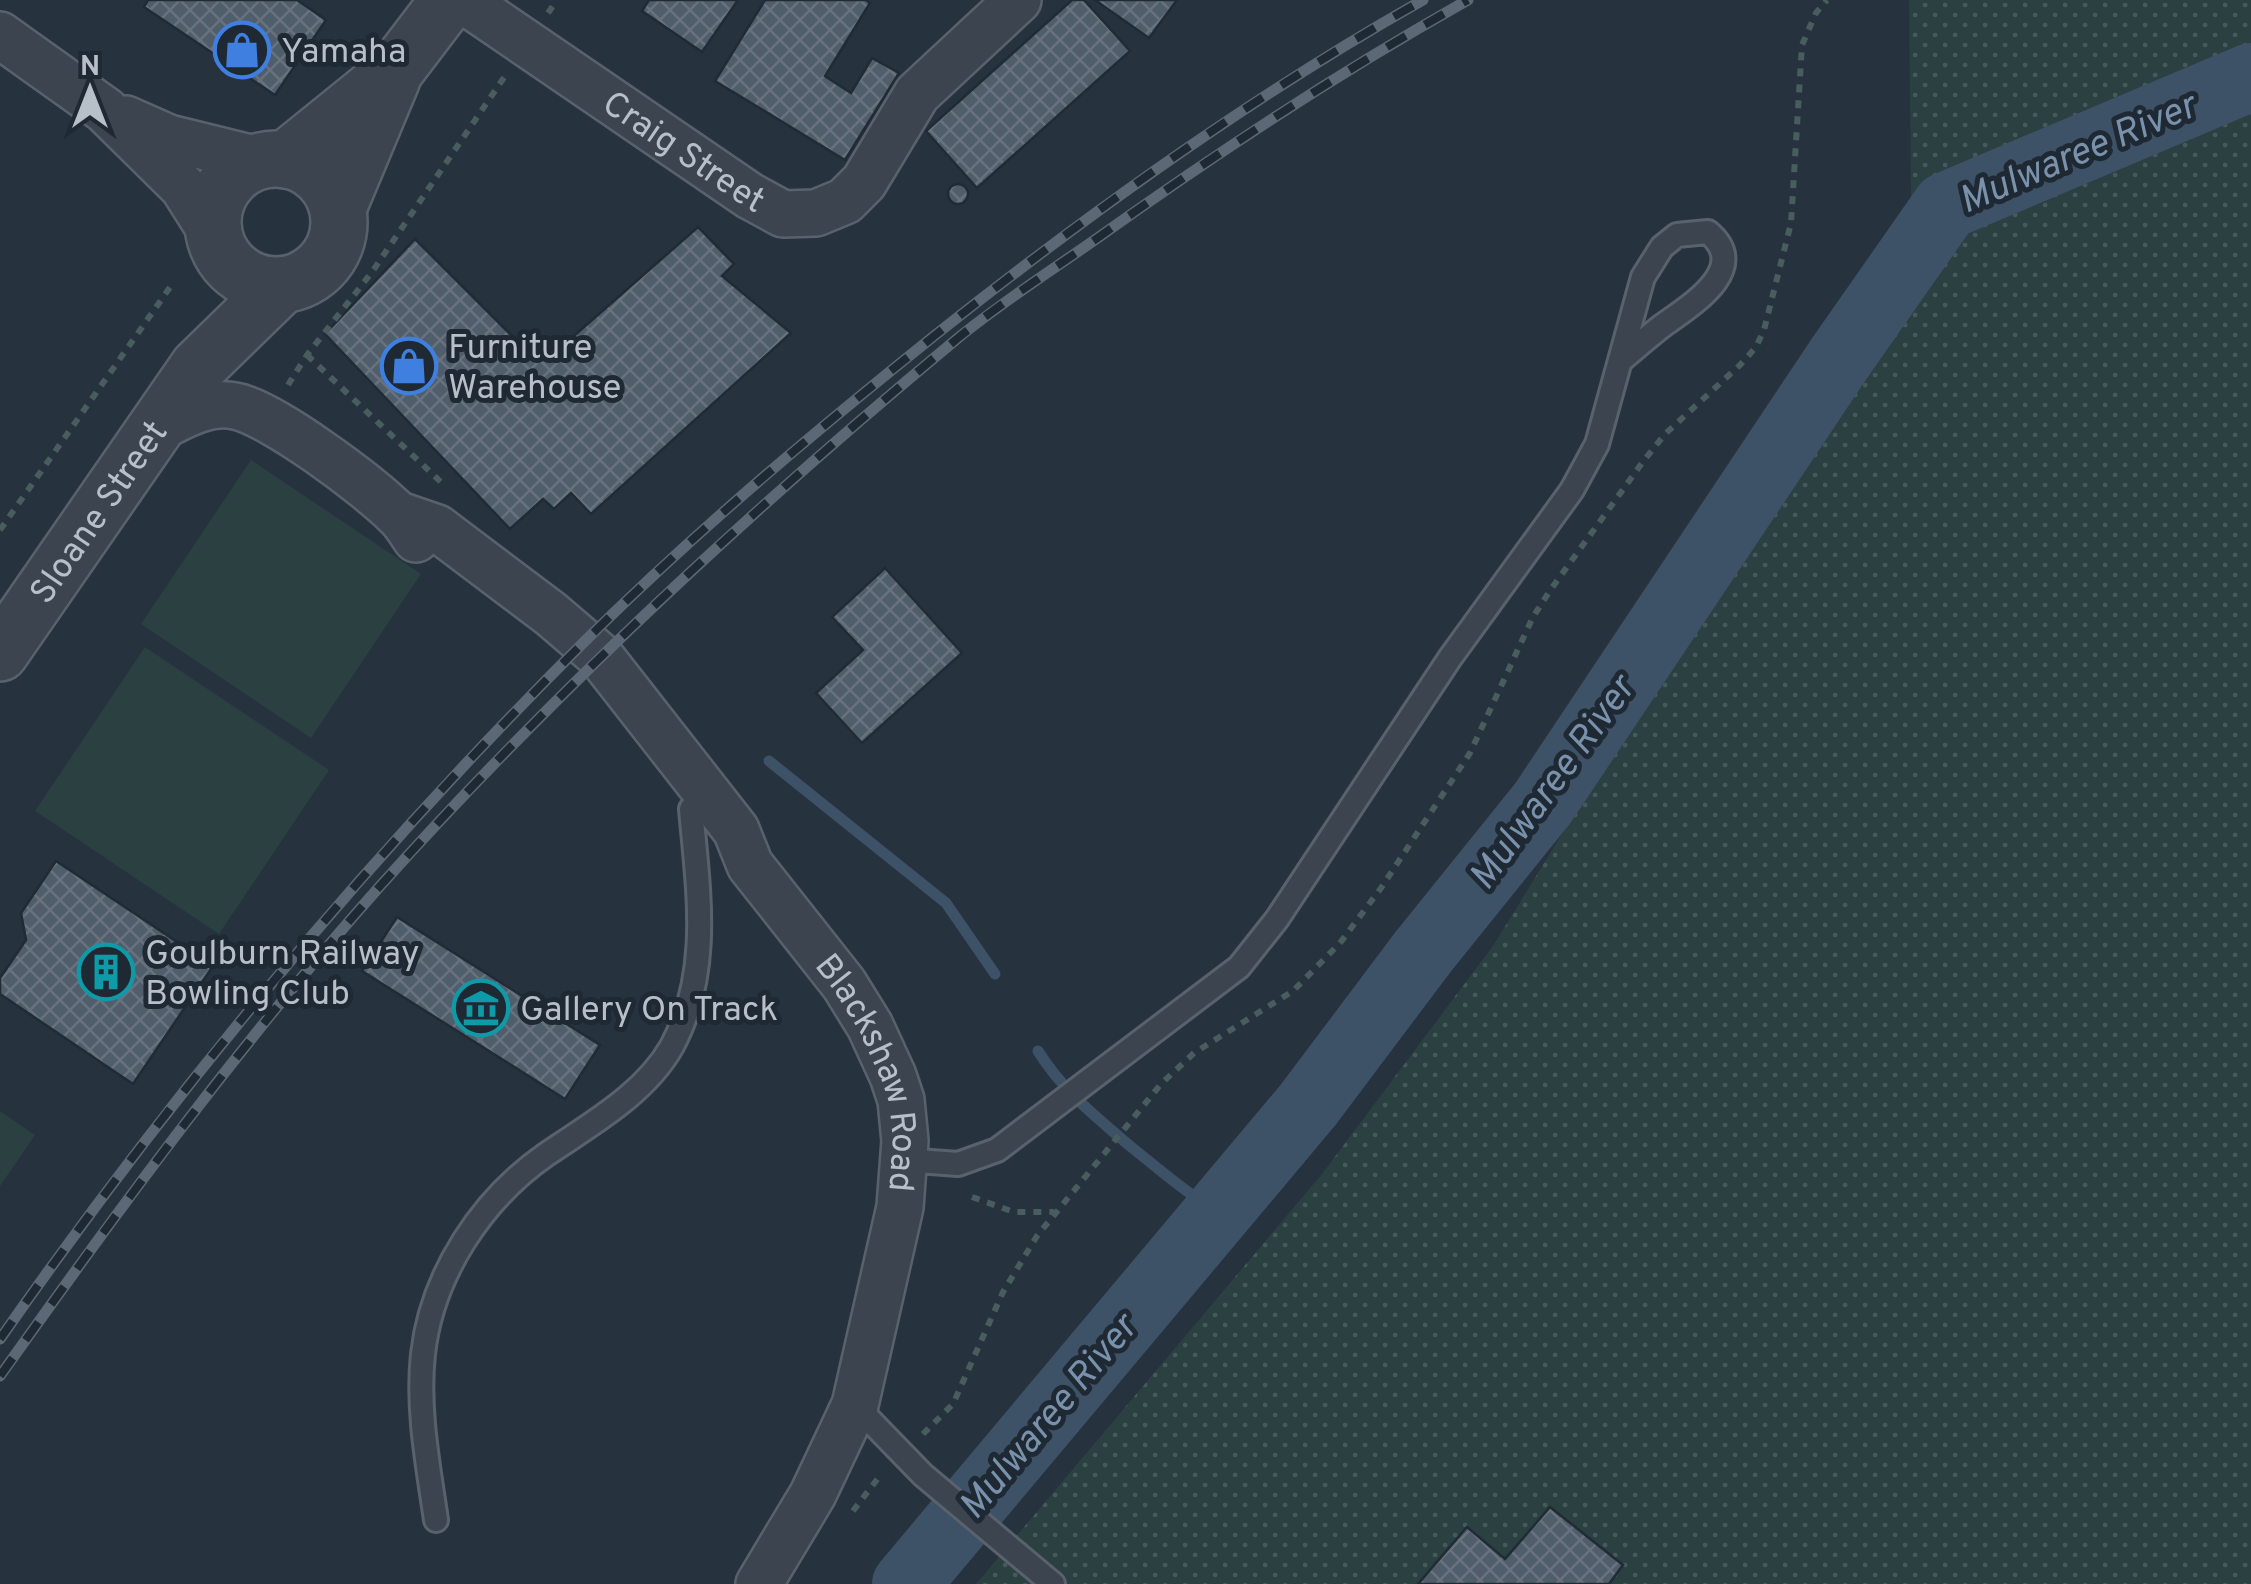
<svg xmlns="http://www.w3.org/2000/svg" width="2251" height="1584" viewBox="0 0 2251 1584" font-family="Overpass,sans-serif">
<style>
.grass{fill:url(#grass-dots)}
.park{fill:#2a4041}
.lines{fill:none;stroke-linecap:round;stroke-linejoin:round}
.stream{stroke:#3d5167;stroke-width:11}
.river{stroke:#3d5167;stroke-width:68}
.building{fill:url(#building-cross-hatch);stroke:#212b36;stroke-width:2.5}
.service-casing{stroke:#59626c;stroke-width:28}
.minor-casing{stroke:#59626c;stroke-width:50}
.tertiary-casing{stroke:#59626c;stroke-width:60}
.path{stroke:#495d5f;stroke-width:6;stroke-dasharray:8 8;stroke-linecap:butt}
.service{stroke:#3b444f;stroke-width:22}
.minor{stroke:#3b444f;stroke-width:45}
.tertiary{stroke:#3b444f;stroke-width:55}
.rail-casing{stroke:#5d6876;stroke-width:11}
.rail{stroke:#1f2934;stroke-width:8;stroke-dasharray:22;stroke-linecap:butt}
.labels{text-anchor:middle;stroke-width:10;stroke-linejoin:round;paint-order:stroke}
.poi-label{font-size:35px;fill:#b7bfc9;stroke:#1f2934;text-anchor:start}
.street-label{font-size:35px;fill:#b7bfc9;stroke:#1f2934}
.water-label{font-size:38px;font-style:italic;fill:#7991aa;stroke:#1f2934}
</style>
<defs>
<pattern id="grass-dots" width="8" height="8" patternUnits="userSpaceOnUse" patternTransform="scale(2.5)"><rect width="8" height="8" fill="#2a4041"/><path d="M2 2h.1M6 6h.1" fill="none" stroke="#475a5b" stroke-width="1.8" stroke-linecap="round"/></pattern>
<pattern id="building-cross-hatch" width="8" height="8" patternUnits="userSpaceOnUse" patternTransform="scale(2.5)"><rect width="8" height="8" fill="#505d6a"/><path d="M0 0l8 8M0 8l8-8" fill="none" stroke="#67727e"/></pattern>
</defs>
<rect width="100%" height="100%" fill="#27323f"/>
<path class="grass" d="M1909,0H2251V1584H976L1322,1174L1495,943L1681,640L1866,361L1912,286Z"/>
<g class="park">
<path d="M251,460L421,574L311,738L141,624Z"/>
<path d="M145,647L329,770L219,934L35,811Z"/>
<path d="M0,1111L35,1135L0,1186Z"/>
</g>
<g class="lines">
<g class="stream">
<path d="M769,761L946,903L995,974"/>
<path d="M1038,1051C1063,1091 1095,1116 1130,1146C1159,1169 1186,1193 1217,1212"/>
</g>
<path class="river" d="M906,1584L1308,1105L1423,952L1543,803L1839,359L1946,206L2251,77"/>
</g>
<g class="building">
<path d="M148,0H297L326,20L275,95L144,7Z"/>
<path d="M649,0H738L702,52L642,11Z"/>
<path d="M765,0H866L870,3L825,76L851,93L872,58L899,73L845,160L715,81Z"/>
<path d="M1072,0H1084L1130,51L977,188L926,131Z"/>
<path d="M1095,0H1177L1149,38Z"/>
<circle cx="958" cy="194" r="10"/>
<path d="M698,227L734,264L722,276L791,333L591,514L571,493L554,509L543,499L510,529L325,334L415,239L517,341L530,333L550,357Z"/>
<path d="M885,568L962,653L862,743L816,693L863,650L832,617Z"/>
<path d="M56,861L213,966L133,1084L0,994V978L26,940L21,913Z"/>
<path d="M397,917L600,1045L565,1099L362,971Z"/>
<path d="M1550,1507L1623,1565L1609,1584H1418L1467,1527L1505,1559Z"/>
</g>
<g class="lines">
<g class="service-casing">
<g id="service">
<path d="M904,1160L958,1164L997,1150L1239,967L1277,919L1450,658L1572,490L1597,444L1643,277L1662,247L1677,235L1708,232C1753,269 1688,307 1662,326C1648,337 1634,349 1620,361"/>
<path d="M855,1405L923,1475L1053,1584"/>
<path d="M436,1520C428,1465 417,1409 423,1354C432,1274 482,1199 547,1154C591,1124 645,1094 672,1046C712,972 698,889 691,809"/>
</g>
</g>
<g class="minor-casing">
<g id="minor">
<path id="s1" d="M463,0L750,196L783,214L816,213L845,201L864,182L917,94L1018,0"/>
<path d="M0,35L105,110L183,187L214,236"/>
<path d="M126,119L169,138L262,161"/>
<path d="M154,430C179,418 206,400 235,406C272,413 369,486 397,514C404,520 410,530 416,539"/>
<path id="s2" d="M399,515L437,528L551,614L600,656L736,830L750,865L844,984L870,1026L893,1076L901,1100L905,1141L900,1207L855,1405L813,1494L759,1584"/>
</g>
</g>
<g class="tertiary-casing">
<g id="tertiary">
<circle cx="276" cy="222" r="63"/>
<path d="M285,160L395,71L449,0"/>
<path d="M338,208L392,79"/>
<path id="s3" d="M0,653L198,367L281,286"/>
</g>
</g>
<g class="path">
<path d="M548,13L557,0"/>
<path d="M307,355L444,485"/>
<path d="M288,385L307,355L372,272L505,76"/>
<path d="M0,530L173,283"/>
<path d="M972,1197L1014,1212H1054"/>
<path d="M923,1434L953,1404L1003,1292L1037,1236L1161,1084L1194,1053L1293,991L1340,943L1381,888L1470,753L1533,617L1549,592L1642,463L1665,434L1740,365L1756,347L1764,330L1791,223L1802,45L1816,13L1827,0"/>
<path d="M853,1511L882,1473"/>
</g>
<use href="#service" class="service"/>
<use href="#minor" class="minor"/>
<use href="#tertiary" class="tertiary"/>
<g class="rail-casing">
<g id="rail">
<path d="M0,1339C174,1090 368,857 584,642C694,533 813,433 934,336C1089,213 1251,97 1423,0"/>
<path d="M0,1376C120,1207 243,1040 381,885C558,688 754,507 958,338C1002,302 1052,270 1099,237C1218,152 1340,72 1468,0"/>
</g>
</g>
<use href="#rail" class="rail"/>
</g>
<defs>
<g id="shop-ring" transform="scale(2.875)"><circle r="9.5" fill="#1f2934" stroke="#3f7fe0" stroke-width="1.5"/><path d="M-5-2.5h2.3a2.7 3.5 0 0 1 5.4 0H5L5.5 6h-11ZM-1.5-2.5h3a1.5 2.3 0 0 0-3 0Z" fill="#3f7fe0"/></g>
<g id="building-ring" transform="scale(2.875)"><circle r="9.5" fill="#1f2934" stroke="#0f9aa8" stroke-width="1.5"/><path d="M-4-6H4V6H1V3H-1V6H-4ZM-2.5-4.3h1.7v1.8h-1.7ZM.8-4.3h1.7v1.8H.8ZM-2.5-1h1.7V.8h-1.7ZM.8-1h1.7V.8H.8Z" fill="#0f9aa8"/></g>
<g id="museum-ring" transform="scale(2.875)"><circle r="9.5" fill="#1f2934" stroke="#0f9aa8" stroke-width="1.5"/><path d="M0-6L6-3V-2H-6V-3ZM-5-1h2V3h-2ZM-1-1h2V3h-2ZM3-1h2V3H3ZM-6 4H6V6H-6Z" fill="#0f9aa8"/></g>
</defs>
<g fill-rule="evenodd">
<use href="#shop-ring" x="242" y="50"/>
<use href="#shop-ring" x="409" y="366"/>
<use href="#building-ring" x="106" y="972"/>
<use href="#museum-ring" x="481" y="1008"/>
</g>
<g class="labels">
<g class="poi-label">
<text x="281" y="62">Yamaha</text>
<text x="448" y="358">Furniture<tspan x="448" dy="40">Warehouse</tspan></text>
<text x="145" y="964">Goulburn Railway<tspan x="145" dy="40">Bowling Club</tspan></text>
<text x="520" y="1020">Gallery On Track</text>
</g>
<g class="street-label">
<text dy="12" stroke="none"><textPath href="#s1" startOffset="268">Craig Street</textPath></text>
<text dy="12" stroke="none"><textPath href="#s3" startOffset="172">Sloane Street</textPath></text>
<text dy="12" stroke="none"><textPath href="#s2" startOffset="752">Blackshaw Road</textPath></text>
</g>
<g class="water-label">
<text transform="translate(2077 152) rotate(-23)" y="13">Mulwaree River</text>
<text transform="translate(1551 782) rotate(-54)" y="13">Mulwaree River</text>
<text transform="translate(1047 1416) rotate(-50)" y="13">Mulwaree River</text>
</g>
</g>
<g transform="translate(90 90)" stroke="#1f2934" stroke-width="8" paint-order="stroke">
<path d="M0-8L18 38L0 25L-18 38Z" fill="#b7bfc9"/>
<text y="-15" font-size="28" font-weight="bold" text-anchor="middle" fill="#b7bfc9">N</text>
</g>
</svg>
